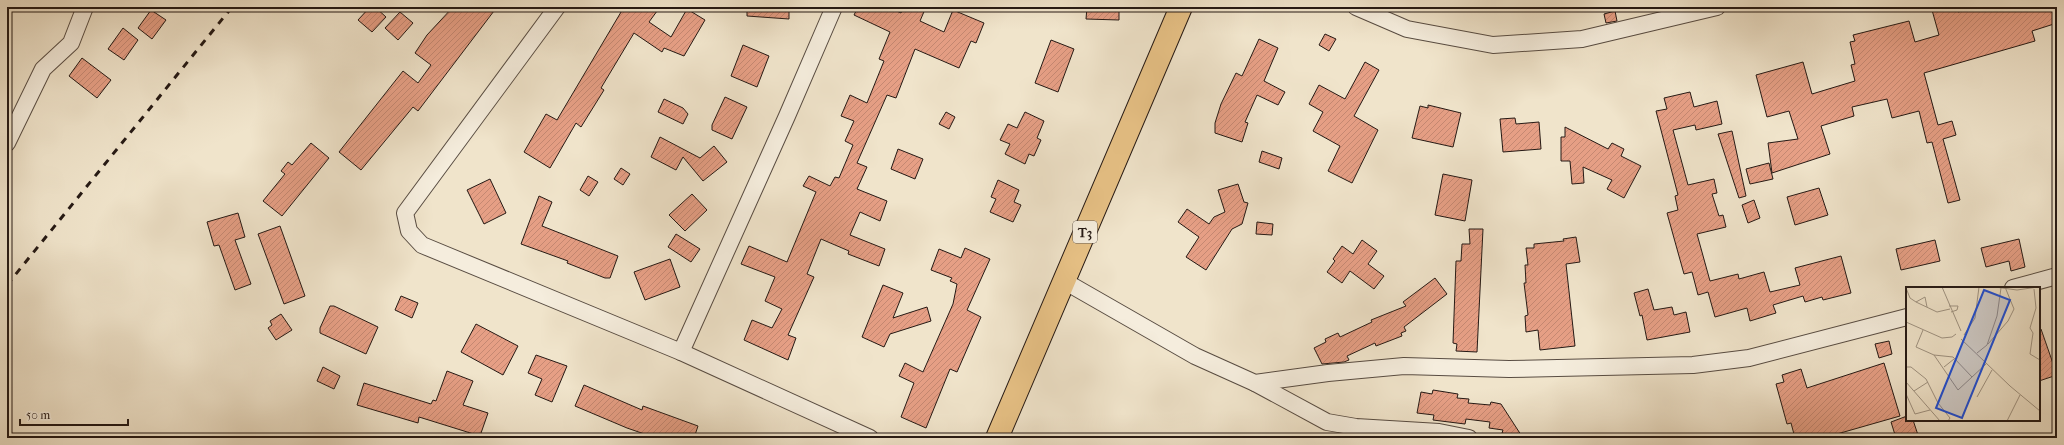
<svg xmlns="http://www.w3.org/2000/svg" width="2064" height="445" viewBox="0 0 2064 445" font-family="'IM FELL French Canon',serif">
<style>
.building{fill:url(#building-hatch);stroke:#251914}
.lines{fill:none;stroke-linecap:round;stroke-linejoin:round}
.street-casing{stroke:#584c42;stroke-width:18}
.highway-casing{stroke:#251914;stroke-width:24}
.street{stroke:#f5eddd;stroke-width:16}
.highway{stroke:#e8c286;stroke-width:22}
.rail{stroke:#251914;stroke-width:3;stroke-dasharray:7 7;stroke-linecap:butt}
.labels{text-anchor:middle;stroke-width:4;stroke-linejoin:round;paint-order:stroke}
.shield{fill:#f5eddd;stroke:#635950;stroke-width:1}
.shield-label{font-size:13px;font-weight:bold;fill:#251914}
.inset-road{fill:none;stroke:#9f9382;stroke-width:1}
.view{fill:#1d4ed8;fill-opacity:0.15;stroke:#1d4ed8;stroke-width:2}
.inset-edge{fill:none;stroke:#251914;stroke-width:2}
</style>
<defs>
<pattern id="building-hatch" width="6" height="6" patternUnits="userSpaceOnUse"><rect width="6" height="6" fill="#e69f85"/><path d="M-1 1l2-2M0 6l6-6M5 7l2-2" fill="none" stroke="#c58872"/></pattern>
</defs>
<rect width="100%" height="100%" fill="#f0e4cb"/>
<filter id="stains"><feTurbulence type="fractalNoise" baseFrequency=".005" numOctaves="4"/><feColorMatrix values="0 0 0 0 .2 0 0 0 0 .09 0 0 0 0 .02 0 0 0 .5 -.17"/></filter>
<radialGradient id="worn" r=".72"><stop offset=".6" stop-color="#630" stop-opacity="0"/><stop offset="1" stop-color="#630" stop-opacity=".3"/></radialGradient>
<g class="building">
<path d="M370,7H375L386,17L372,32L358,20Z"/>
<path d="M453,7H497L418,111L413,107L361,170L339,152L403,71L418,83L431,65L415,53L427,35Z"/>
<path d="M624,7H660L649,22L671,37L687,9L705,20L684,56L664,48L662,52L634,33L601,88L604,90L581,127L576,123L550,168L524,152L546,114L557,120Z"/>
<path d="M747,7H789V19L747,16Z"/>
<path d="M858,7H888L901,13L904,7H926L920,21L944,32L953,10L984,23L976,43L971,41L959,68L915,49L896,98L887,95L857,163L867,167L857,189L887,201L880,221L860,212L850,235L885,249L879,266L848,254L849,251L821,239L807,274L814,277L788,335L796,338L788,360L744,340L752,320L772,328L782,309L765,301L775,277L741,264L749,246L787,262L816,192L803,186L809,176L830,186L835,177L839,178L853,145L845,141L854,121L841,116L850,95L867,103L884,61L879,59L890,32L854,15Z"/>
<path d="M1087,7H1119V20L1086,19Z"/>
<path d="M1942,7H1957L1958,12L1977,7H2025L2026,10L2036,7H2057V23L2032,31L2035,41L1924,73L1938,125L1952,121L1956,135L1943,139L1960,200L1948,203L1932,142L1927,143L1919,111L1892,118L1887,99L1852,107L1854,116L1821,126L1830,154L1772,173L1768,143L1798,139L1789,111L1767,117L1756,75L1803,62L1812,94L1855,81L1851,65L1855,64L1850,42L1855,41L1853,35L1909,21L1915,42L1939,35L1932,10Z"/>
<path d="M151,10L166,20L152,39L138,28Z"/>
<path d="M1615,11L1617,21L1606,23L1604,14Z"/>
<path d="M400,12L413,23L398,40L385,28Z"/>
<path d="M123,28L138,40L124,60L108,49Z"/>
<path d="M1325,34L1336,39L1329,51L1319,45Z"/>
<path d="M1259,39L1278,48L1264,81L1285,92L1278,105L1257,95L1245,122L1248,123L1242,142L1215,133V123L1221,104L1236,73L1242,76Z"/>
<path d="M1051,40L1074,49L1058,92L1035,83Z"/>
<path d="M743,45L769,56L757,87L731,76Z"/>
<path d="M82,58L111,80L97,98L69,76Z"/>
<path d="M1365,62L1379,70L1354,116L1378,130L1352,183L1328,171L1340,146L1313,131L1323,112L1309,104L1319,85L1345,99Z"/>
<path d="M1690,92L1694,107L1717,101L1722,124L1696,130L1695,125L1673,130L1688,185L1714,179L1717,193L1712,194L1719,216L1723,215L1726,227L1697,234L1710,281L1738,274L1739,279L1764,272L1770,292L1800,285L1795,268L1841,256L1851,293L1823,300L1822,297L1805,302L1803,296L1773,305L1776,313L1750,321L1747,308L1715,317L1708,292L1698,295L1692,272L1684,274L1667,213L1678,210L1675,196L1678,195L1656,111L1667,109L1664,98Z"/>
<path d="M725,97L747,107L732,139L712,130V125Z"/>
<path d="M664,99L683,108L688,114L683,124L658,112Z"/>
<path d="M1428,105L1461,113L1453,147L1412,138L1420,106L1428,108Z"/>
<path d="M946,112L955,117L949,129L939,124Z"/>
<path d="M1025,112L1044,121L1037,138L1041,140L1034,156L1029,154L1025,164L1005,154L1010,144L1000,140L1008,124L1017,128Z"/>
<path d="M1515,118L1516,124L1539,122L1541,149L1503,152L1500,119Z"/>
<path d="M1565,127L1608,149L1612,143L1624,149L1621,156L1641,166L1624,198L1607,189L1612,180L1583,167L1584,183L1572,184L1570,161H1561V137H1565Z"/>
<path d="M1732,131L1746,196L1739,198L1718,134Z"/>
<path d="M660,137L700,158L714,146L727,162L703,181L683,157L676,170L651,157Z"/>
<path d="M311,143L329,158L282,216L263,201L285,174L281,171L288,162L292,165Z"/>
<path d="M898,149L923,159L915,179L891,169Z"/>
<path d="M1262,151L1282,158L1279,169L1259,162Z"/>
<path d="M1769,163L1773,179L1750,184L1746,169Z"/>
<path d="M621,168L630,174L623,185L614,179Z"/>
<path d="M1443,174L1472,180L1465,221L1435,215Z"/>
<path d="M588,176L598,182L589,196L580,190Z"/>
<path d="M490,179L506,213L484,224L467,190Z"/>
<path d="M998,180L1019,190L1014,202L1021,205L1013,222L990,212L996,199L991,197Z"/>
<path d="M1238,184L1244,202L1248,203L1242,224L1232,229L1206,270L1186,257L1199,237L1178,222L1187,209L1209,224L1214,217L1225,212L1218,190Z"/>
<path d="M1819,188L1828,215L1795,225L1787,197Z"/>
<path d="M692,194L707,210L685,231L669,215Z"/>
<path d="M539,196L552,202L542,226L618,256L610,278H605L567,263L568,261L521,244Z"/>
<path d="M1754,200L1760,218L1748,223L1742,205Z"/>
<path d="M238,213L245,237L235,240L251,284L235,290L219,245L214,246L207,222Z"/>
<path d="M1257,222L1273,224L1272,235L1256,234Z"/>
<path d="M280,226L305,296L284,304L258,234Z"/>
<path d="M1469,229H1483L1477,352L1456,351L1457,344L1453,343L1456,261H1461L1462,244H1470Z"/>
<path d="M676,234L700,249L691,262L668,247Z"/>
<path d="M1576,237L1580,262L1566,264L1575,346L1540,350L1538,330L1526,332L1525,316L1528,315L1524,283H1526L1525,265H1528L1526,248H1534V244L1564,241L1563,239Z"/>
<path d="M2019,239L2025,267L2011,271L2009,261L1986,267L1981,248Z"/>
<path d="M1362,240L1377,251L1368,264L1384,276L1374,289L1350,271L1342,283L1327,272L1335,261L1333,259L1342,246L1353,254Z"/>
<path d="M1935,240L1940,261L1901,270L1896,249Z"/>
<path d="M965,248L990,259L967,310L981,317L957,372L950,369L926,428L901,417L914,383L899,376L905,363L923,372L953,304L957,284L950,281L952,278L931,270L939,249L961,258Z"/>
<path d="M670,259L680,287L645,300L634,272Z"/>
<path d="M1435,278L1447,294L1404,327L1406,331L1401,333L1402,336L1376,346L1375,343L1347,356L1349,360L1344,362L1322,364L1314,348L1326,342L1325,339L1338,333L1340,337L1372,322L1371,320L1406,306L1403,302Z"/>
<path d="M883,285L903,293L893,318L927,307L931,321L890,334L884,347L862,337Z"/>
<path d="M1648,289L1654,310L1672,307L1674,315L1686,312L1690,332L1647,340L1642,315L1640,316L1634,293Z"/>
<path d="M401,296L418,303L412,318L395,310Z"/>
<path d="M330,306H334L378,327L366,354L320,333V328Z"/>
<path d="M281,314L292,330L276,340L268,328L272,325L270,321Z"/>
<path d="M476,324L518,346L503,375L461,352Z"/>
<path d="M2039,329H2041L2057,375L2039,381Z"/>
<path d="M1889,341L1892,354L1879,358L1875,344Z"/>
<path d="M536,355L567,366L552,402L535,395L542,379L528,373Z"/>
<path d="M1884,363L1900,416L1823,438H1795L1791,423L1787,424L1776,384L1784,382L1782,375L1801,369L1807,388Z"/>
<path d="M323,367L340,376L334,389L317,381Z"/>
<path d="M447,371L473,381L463,405L488,413L480,436L419,417L418,423L357,405L364,383L431,404L433,400L436,401Z"/>
<path d="M584,385L642,410L643,406L698,426L694,438H656L627,428L575,406Z"/>
<path d="M1433,390L1458,394L1457,398L1469,399L1468,403L1490,405L1491,402L1501,404L1523,438L1502,433L1503,430L1489,428L1490,422L1466,419L1465,424L1433,420L1434,415L1417,413L1421,392L1432,394Z"/>
<path d="M1907,416V420H1913L1919,438H1896L1891,422Z"/>
</g>
<g class="lines">
<g class="street-casing">
<g id="street">
<path d="M557,7L405,213L409,231L422,245L681,352L870,438"/>
<path d="M1356,7L1407,29L1493,45L1582,39L1717,7"/>
<path d="M7,143L43,69L71,43L85,7"/>
<path d="M1064,281L1195,356L1255,383L1328,373L1404,366L1509,369L1693,365L1749,358L1907,317"/>
<path d="M2013,288L2057,276"/>
<path d="M681,352L787,116L834,7"/>
<path d="M1255,383L1327,422L1356,427L1439,432L1469,438"/>
</g>
</g>
<g class="highway-casing">
<path id="highway" d="M997,438L1181,7"/>
</g>
<use href="#street" class="street"/>
<use href="#highway" class="highway"/>
<path class="rail" d="M7,285L232,7"/>
</g>
<g class="labels">
<rect class="shield" x="1073" y="221" width="24" height="22" rx="3"/>
<g class="shield-label">
<text x="1085" y="237">T3</text>
</g>
</g>
<g transform="translate(1906 287)">
<rect width="134" height="134" fill="#f0e4cb"/>
<path class="inset-road" d="M36,0L55,44M89,0L111,3L132,0M0,1L4,11L10,15L31,25L44,22M128,2L130,21L124,41L127,46L124,67L134,73M10,15L19,10L21,20M43,19H52L51,23L45,25M0,35L36,51L46,50L50,47M17,43L10,60L28,68L52,103L80,77M58,48L69,31L73,0M55,52L104,99L134,124M82,57L102,34L108,22L99,0M71,66L81,58L91,29L95,1M28,68L47,70L66,90M0,80H5L20,92L32,116L44,131L42,134M38,80L48,72M0,95L34,134M8,104L22,95M0,107L9,127L24,123M71,110L86,83M101,134L114,108"/>
<path class="view" d="M78,3L104,13L56,131L30,121Z"/>
<rect width="134" height="134" class="inset-edge"/>
</g>
<rect width="2064" height="445" fill="none" stroke="#f0e4cb" stroke-width="24"/>
<rect x="8" y="8" width="2048" height="429" fill="none" stroke="#251914" stroke-width="2"/>
<rect x="12" y="12" width="2040" height="421" fill="none" stroke="#251914"/>
<path d="M20 419v6h108v-6" fill="none" stroke="#251914" stroke-width="2"/>
<text x="26" y="419" font-size="12" fill="#251914" stroke="#f5eddd" stroke-width="3" paint-order="stroke">50 m</text>
<rect width="100%" height="100%" filter="url(#stains)"/>
<rect width="100%" height="100%" fill="url(#worn)"/>
</svg>
